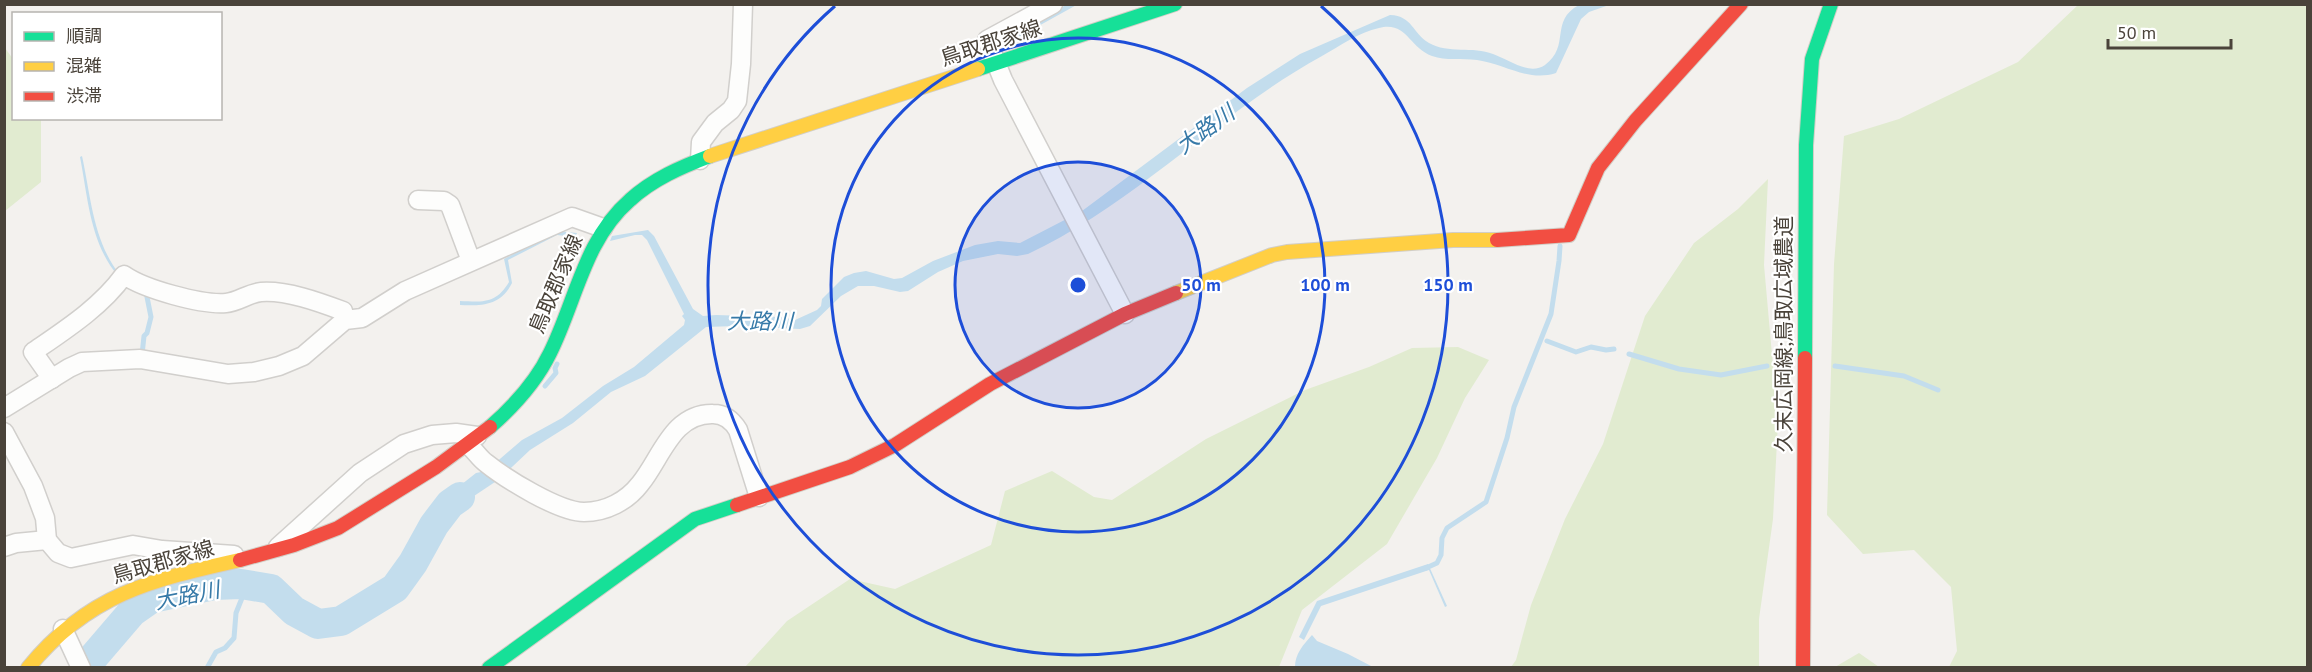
<svg xmlns="http://www.w3.org/2000/svg" width="2312" height="672" viewBox="0 0 2312 672" font-family="'PT Sans','Noto Sans JP',sans-serif">
<style>
.green{fill:#e1ebd0}
.water{fill:#c3dded}
.lines{fill:none;stroke-linecap:round;stroke-linejoin:round}
.stream{stroke:#c3dded;stroke-width:5}
.river{stroke:#c3dded;stroke-width:30}
.street-casing{stroke:#d1cfcc;stroke-width:21}
.fast-casing{stroke:#d2cec6;stroke-width:16}
.slow-casing{stroke:#d2cec6;stroke-width:16}
.jam-casing{stroke:#d2cec6;stroke-width:16}
.street{stroke:#fdfdfc;stroke-width:18}
.fast{stroke:#16e098;stroke-width:14}
.slow{stroke:#ffcf43;stroke-width:14}
.jam{stroke:#f24e42;stroke-width:14}
.ring{fill:none;stroke:#1d4ed8;stroke-width:3}
.labels{text-anchor:middle;stroke-width:4.5;stroke-linejoin:round;paint-order:stroke}
.street-label{font-size:21px;fill:#4a433a;stroke:#fff}
.water-label{font-size:22px;font-style:italic;fill:#377aa8;stroke:#fff}
.centre{fill:#1d4ed8;stroke:#fff;stroke-width:3}
.ring-label{font-size:18px;text-anchor:middle;font-weight:bold;fill:#1d4ed8;stroke:#fff;stroke-width:4.5;stroke-linejoin:round;paint-order:stroke}
</style>
<rect width="100%" height="100%" fill="#f3f1ee"/>
<g class="green">
<path d="M2078,5H2307V667H1949L1957,651L1951,587L1914,550L1863,554L1827,515L1834,264L1844,136L1899,119L2018,62Z"/>
<path d="M5,48L13,59L14,118L41,119V182L5,211Z"/>
<path d="M1768,179L1764,265L1778,422L1773,519L1759,619V667H1511L1516,660L1531,605L1565,519L1603,444L1645,316L1694,243L1738,209Z"/>
<path d="M1458,347L1489,360L1465,398L1437,458L1387,544L1302,610L1279,667H745L787,621L850,579L895,589L991,545L1005,491L1052,471L1094,497L1112,500L1206,439L1305,390L1369,367L1412,348Z"/>
<path d="M1859,653L1879,667H1835Z"/>
</g>
<g class="water">
<path d="M1579,5H1609L1589,12L1581,19L1556,73C1528,82 1505,64 1477,60C1462,58 1446,61 1432,56C1409,48 1407,21 1379,28C1359,32 1340,46 1322,56C1218,113 1136,203 1028,254L1017,256L998,254L963,261L938,272L908,291L900,292L874,286H858L841,296L810,326L800,329L736,326L706,327L645,376L611,392L573,423L530,450L498,480L447,514L438,529L426,527L439,504L452,492L476,473L486,471L522,440L562,418L603,386L634,367L684,325L685,320L682,316L684,314L647,240L642,235H635L610,241L612,236L648,230L654,236L693,309L703,316L716,315L782,317L795,320L817,310L821,306L822,299L844,277L854,273L866,271L894,279L902,278L933,261L975,245L998,241L1020,243L1082,211L1247,88L1300,54L1390,15C1413,16 1412,33 1429,43C1448,54 1473,46 1493,54C1508,59 1529,76 1545,65C1571,46 1549,21 1579,5Z"/>
<path d="M82,156C91,197 93,241 120,275L119,277C90,244 88,198 80,157Z"/>
<path d="M557,231L577,233L575,237L557,235L508,260L512,283C501,305 483,306 460,305V301C483,302 496,304 509,282L504,259Z"/>
<path d="M1428,564L1447,606L1445,607L1429,570L1321,606L1304,640L1299,637L1317,601Z"/>
<path d="M1312,635L1317,641L1348,654L1373,667H1295C1295,654 1303,645 1312,635Z"/>
</g>
<g class="lines">
<g class="stream">
<path d="M999,45L1073,4"/>
<path d="M1547,341L1576,352L1591,347L1606,350L1614,349"/>
<path d="M1629,354L1679,369L1721,375L1767,366"/>
<path d="M142,355L144,336L147,333L151,317L146,292"/>
<path d="M1835,366L1904,376L1938,390"/>
<path d="M545,386L556,373L555,368L557,364"/>
<path d="M1426,568L1437,563L1441,555L1442,538L1447,528L1486,502L1507,438L1514,407L1551,314L1559,261L1560,246"/>
<path d="M207,668L216,652L225,648L234,638L236,613L244,593"/>
</g>
<path class="river" d="M84,668L132,612L152,598L214,585L241,584L271,589L294,611L318,624L341,621L395,588L413,563L434,525L450,504L460,497"/>
<g class="street-casing">
<g id="street">
<path d="M1053,4L987,40L1003,80L1125,314"/>
<path d="M700,160L701,142L715,123L731,110L737,101L741,64L743,4"/>
<path d="M418,200L444,201L450,205L471,261"/>
<path d="M52,379L33,352C65,330 101,307 124,275C144,289 201,305 226,303C238,302 249,293 261,292C286,290 319,302 343,311L345,320"/>
<path d="M4,408L69,368L82,362L140,359L228,374L254,372L279,366L303,356L345,320L362,318L405,291L572,217L603,228"/>
<path d="M4,432L33,486L45,518L47,540L58,553L71,558L133,545L162,550L234,555"/>
<path d="M467,444C474,449 479,458 486,463C506,479 559,512 584,512C606,512 627,501 640,484C661,459 672,413 713,414C724,414 732,420 738,430L759,497"/>
<path d="M4,547L16,543L47,540"/>
<path d="M278,547L360,473L404,444L432,435L456,433L477,436"/>
<path d="M63,629L81,668"/>
</g>
</g>
<g class="fast-casing">
<g id="fast">
<path d="M978,69L1175,4"/>
<path d="M1805,358L1806,145L1812,59L1831,4"/>
<path d="M490,427C514,406 536,382 550,353C576,301 584,240 630,200C653,179 681,167 710,156"/>
<path d="M489,668L695,519L737,505"/>
</g>
</g>
<g class="slow-casing">
<g id="slow">
<path d="M710,156L978,69"/>
<path d="M1176,293L1272,255L1287,252L1453,240H1497"/>
<path d="M28,668C88,594 151,580 240,560"/>
</g>
</g>
<g class="jam-casing">
<g id="jam">
<path d="M1497,240L1569,235L1598,168L1635,121L1741,4"/>
<path d="M737,505L850,467L895,445L990,384L1125,314L1176,293"/>
<path d="M240,560L294,545L338,528L436,467L490,427"/>
<path d="M1803,668L1805,358"/>
</g>
</g>
<use href="#street" class="street"/>
<use href="#fast" class="fast"/>
<use href="#slow" class="slow"/>
<use href="#jam" class="jam"/>
</g>
<circle cx="1078" cy="285" r="123" fill="#1d4ed8" fill-opacity=".12"/>
<g class="ring">
<circle cx="1078" cy="285" r="123"/>
<circle cx="1078" cy="285" r="247"/>
<path d="M1321 6A370 370 0 1 1 835 6"/>
</g>
<g class="labels">
<g class="street-label">
<text transform="translate(991 43) rotate(-18)" y="7">鳥取郡家線</text>
<text transform="translate(556 284) rotate(-67)" y="7">鳥取郡家線</text>
<text transform="translate(1784 334) rotate(-90)" y="7">久末広岡線;鳥取広域農道</text>
<text transform="translate(163 562) rotate(-16)" y="7">鳥取郡家線</text>
</g>
<g class="water-label">
<text transform="translate(1205 129) rotate(-36)" y="8">大路川</text>
<text x="760" y="329">大路川</text>
<text transform="translate(187 595) rotate(-11)" y="8">大路川</text>
</g>
</g>
<circle cx="1078" cy="285" r="9" class="centre"/>
<g class="ring-label">
<text x="1201" y="291">50 m</text>
<text x="1325" y="291">100 m</text>
<text x="1448" y="291">150 m</text>
</g>
<rect width="2312" height="672" fill="none" stroke="#4a433a" stroke-width="12"/>
<rect x="12" y="12" width="210" height="108" fill="#ffffff" stroke="#b7b4b0" stroke-width="1.5"/>
<rect x="24" y="32" width="30" height="9" fill="#16e098" stroke="#b7b4b0" stroke-width="1.5"/>
<text x="66" y="42" font-size="18" fill="#4a433a">順調</text>
<rect x="24" y="62" width="30" height="9" fill="#ffcf43" stroke="#b7b4b0" stroke-width="1.5"/>
<text x="66" y="72" font-size="18" fill="#4a433a">混雑</text>
<rect x="24" y="92" width="30" height="9" fill="#f24e42" stroke="#b7b4b0" stroke-width="1.5"/>
<text x="66" y="102" font-size="18" fill="#4a433a">渋滞</text>
<path d="M2108 39v9h123v-9" fill="none" stroke="#4a433a" stroke-width="3"/>
<text x="2117" y="39" font-size="18" fill="#4a433a" stroke="#ffffff" stroke-width="4.5" paint-order="stroke">50 m</text>
</svg>
